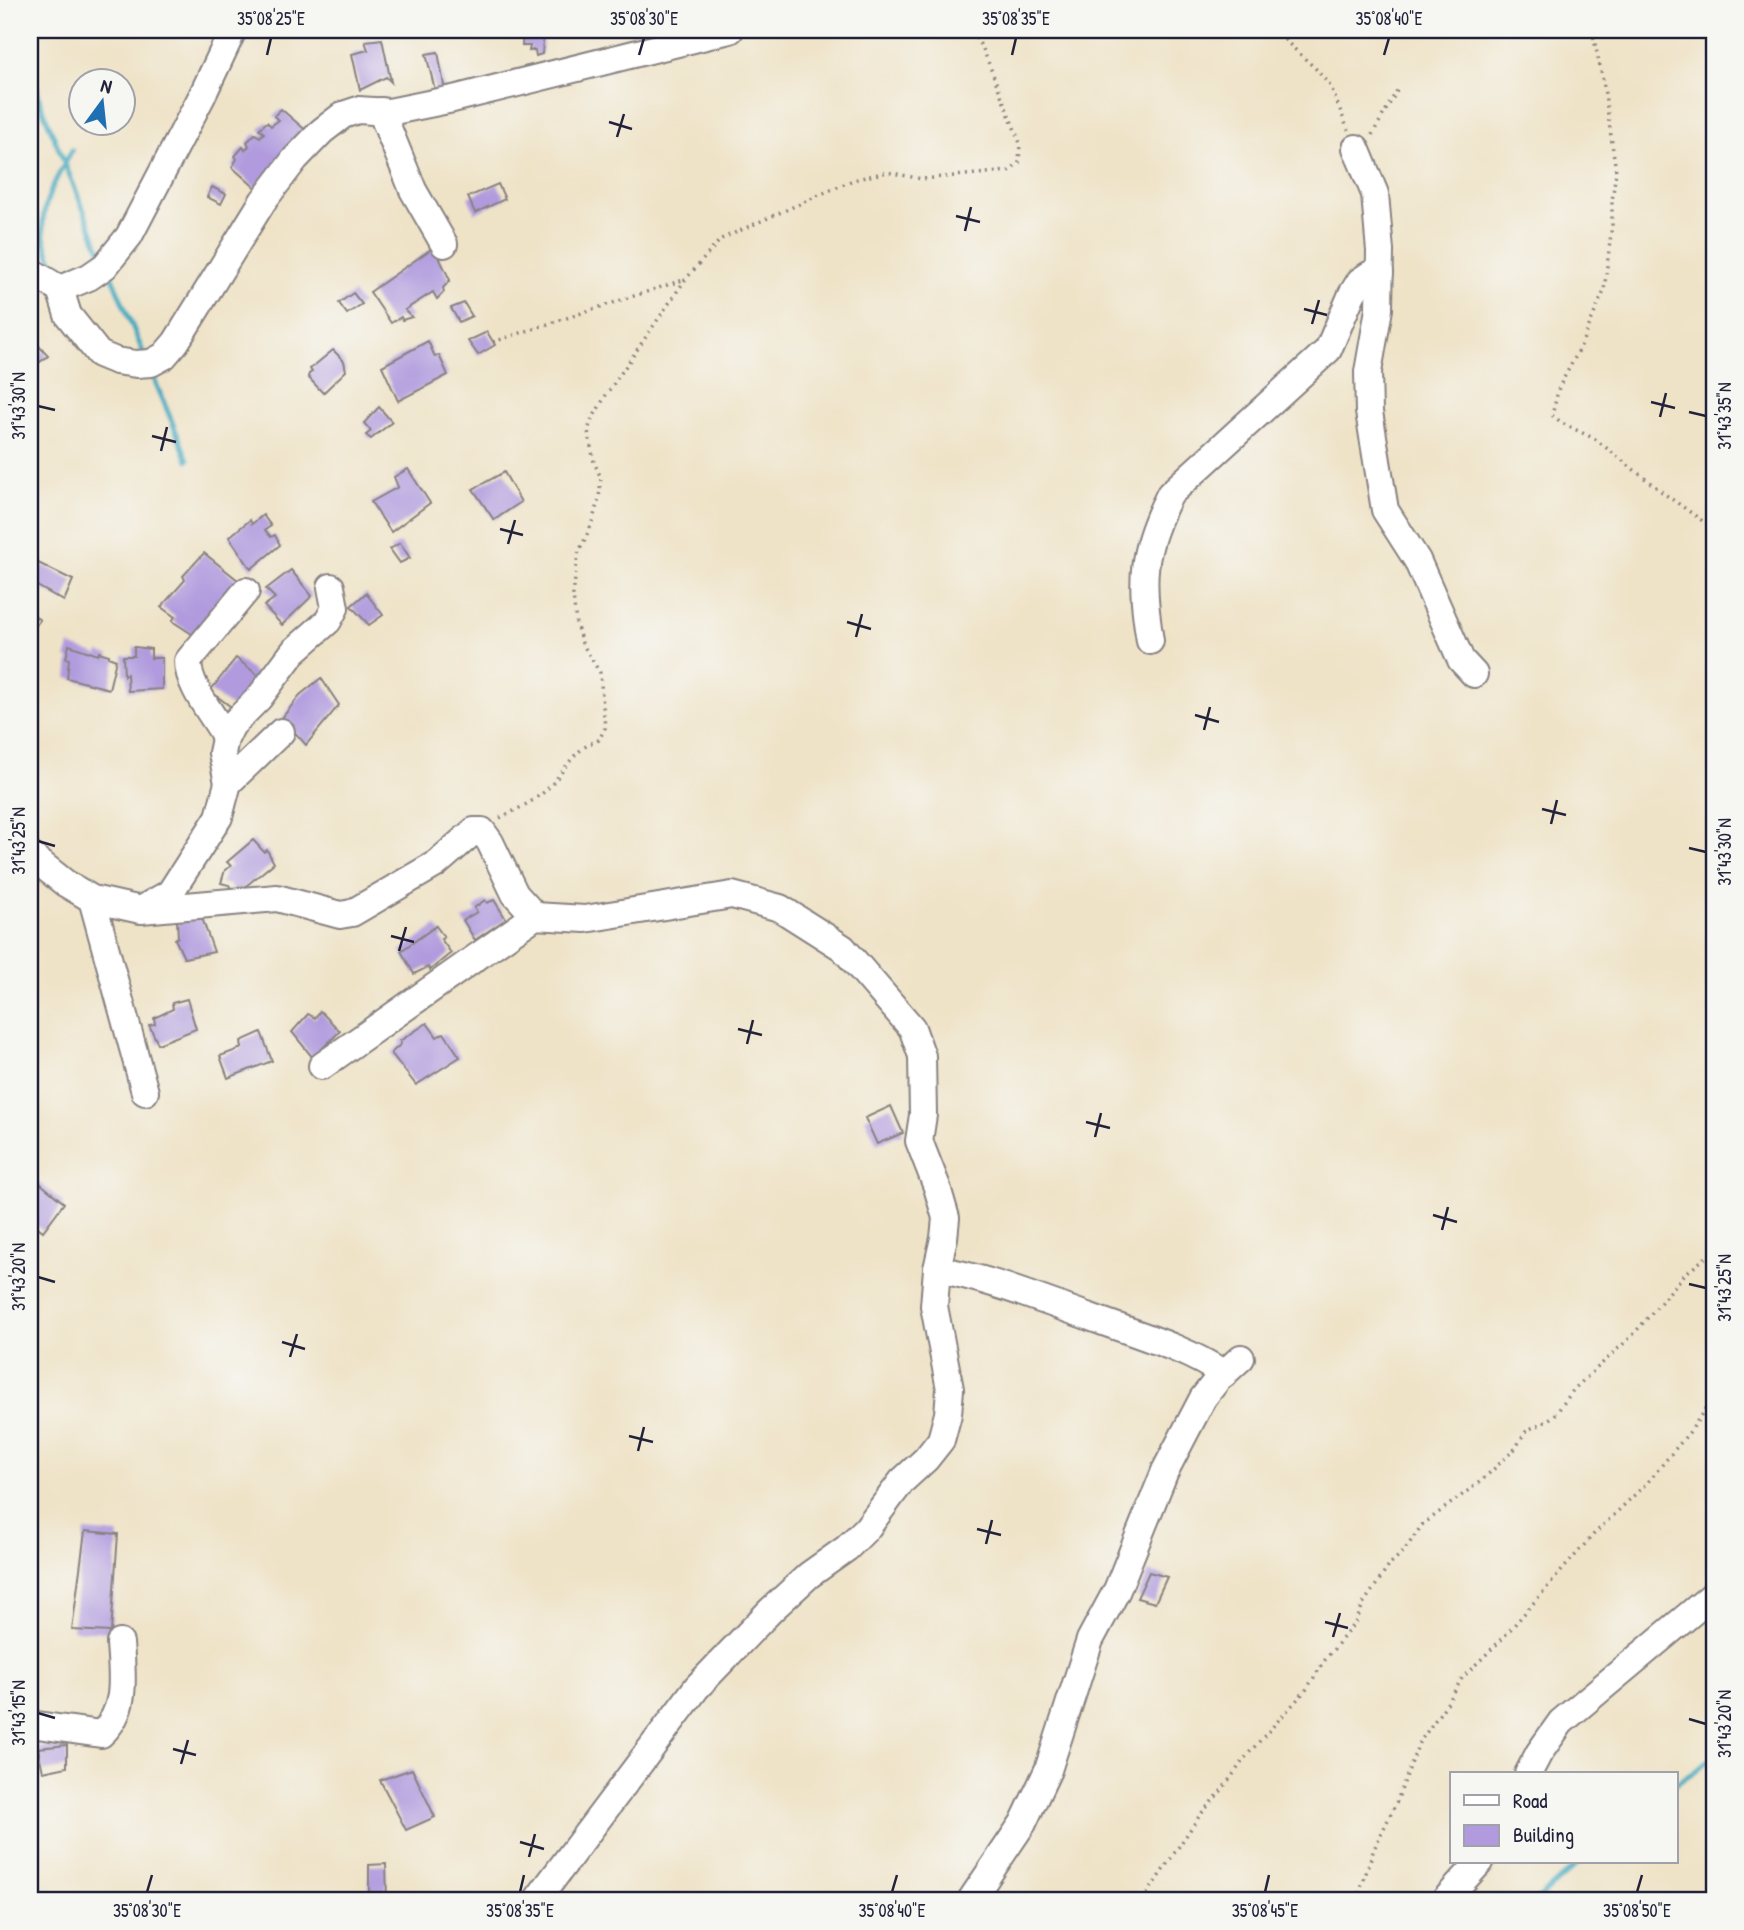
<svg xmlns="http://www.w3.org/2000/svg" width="1744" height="1930" viewBox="0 0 1744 1930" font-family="'Patrick Hand',sans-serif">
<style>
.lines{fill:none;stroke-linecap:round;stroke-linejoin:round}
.stream{stroke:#40a9c0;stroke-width:5}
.building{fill:#b19bde}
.minor-casing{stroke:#888281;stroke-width:30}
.path{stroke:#888281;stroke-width:3.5;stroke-dasharray:2 5;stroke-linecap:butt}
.minor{stroke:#fff;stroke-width:26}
.ticks{fill:none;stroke:#22223b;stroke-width:2.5}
.neatline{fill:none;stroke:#22223b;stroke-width:2.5}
.ticks-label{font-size:18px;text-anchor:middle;fill:#22223b}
</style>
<rect width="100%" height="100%" fill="#f6f6f2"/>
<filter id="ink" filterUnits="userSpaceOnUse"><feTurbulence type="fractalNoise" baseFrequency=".0143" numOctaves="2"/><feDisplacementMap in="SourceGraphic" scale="14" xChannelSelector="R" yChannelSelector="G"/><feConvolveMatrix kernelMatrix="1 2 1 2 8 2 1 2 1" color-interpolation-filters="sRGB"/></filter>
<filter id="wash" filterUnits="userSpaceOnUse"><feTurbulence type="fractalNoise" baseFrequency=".00686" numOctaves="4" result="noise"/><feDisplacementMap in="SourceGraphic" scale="28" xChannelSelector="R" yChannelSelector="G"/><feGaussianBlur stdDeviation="1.57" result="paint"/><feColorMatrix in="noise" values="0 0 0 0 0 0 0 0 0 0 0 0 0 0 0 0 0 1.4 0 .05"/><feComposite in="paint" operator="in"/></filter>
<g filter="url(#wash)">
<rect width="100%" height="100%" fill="#efe3c7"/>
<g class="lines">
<g class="stream">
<path d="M30,54L40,103L103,257"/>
<path d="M110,272L145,357"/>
<path d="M60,278C54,265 47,251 44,237C38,206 58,176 72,150"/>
<path d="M150,369L188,460"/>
<path d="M1676,1784L1714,1758"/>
<path d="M1537,1900L1580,1862"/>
</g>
</g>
<g id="blocks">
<g class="building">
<path d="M523,30H544L542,54L536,56L535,50L529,51L530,46H522Z"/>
<path d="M382,39L391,82L386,77L360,90L352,54L368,50L365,41Z"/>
<path d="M438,52L445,91L436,94L426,54Z"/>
<path d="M281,109L309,133L259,191L232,167L237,159L235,156L243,147L245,150L249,146L247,142L255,134L260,137L264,133L259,129L267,122L271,126L279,120L274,116Z"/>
<path d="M498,184L505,199L475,213L468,197Z"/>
<path d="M212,187L226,194L221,204L207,197Z"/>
<path d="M434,247L450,280L443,288L444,292L437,299L433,292L405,310L412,317L402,320L401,317L391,323L370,292Z"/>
<path d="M353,293L362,304L347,314L339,303Z"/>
<path d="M464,303L472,316L459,322L451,308Z"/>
<path d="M487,332L495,345L478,355L468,341Z"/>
<path d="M30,336L48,356L37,364L30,355Z"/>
<path d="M428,341L435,357L439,355L448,375L398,401L382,366Z"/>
<path d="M333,350L344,361L346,371L323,393L308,377L309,374L312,372L310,369Z"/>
<path d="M379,407L392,422L371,439L366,435L371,431L364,423Z"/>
<path d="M408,469L430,503L391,532L371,502L398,487L394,477Z"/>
<path d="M504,472L521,502L494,520L473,489Z"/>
<path d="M263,515L271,526L265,530L271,537L275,535L280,545L251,569L229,537L250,520L252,524Z"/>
<path d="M400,543L410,558L400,563L390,549Z"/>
<path d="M204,553L239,581L195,636L172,621L175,617L161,607L185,580L183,576Z"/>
<path d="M30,559L73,580L64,601L30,582Z"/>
<path d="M291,570L312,596L282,625L264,606L275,598L266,589Z"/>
<path d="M366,593L383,615L369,625L351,606Z"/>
<path d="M30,613L40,620L30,633Z"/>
<path d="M69,645L98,655L99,652L109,655L108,657L116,660L109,689L67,678L69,659L66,658Z"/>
<path d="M134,647L151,649V658H162V689L128,691L127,674L124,676L123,656H134Z"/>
<path d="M236,658L264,680L238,712L210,691Z"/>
<path d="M321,678L339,705L306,745L282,718L300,695Z"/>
<path d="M253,840L264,852L267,850L274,863L235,895L229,885L221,883L225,870L231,866L227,862Z"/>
<path d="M485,900L487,903L494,900L506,919L475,940L463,920L477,912L474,908Z"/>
<path d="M201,915L214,952L184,958L175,939L178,937L177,920Z"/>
<path d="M436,926L444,937L441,939L451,953L430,970L428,967L414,974L401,951Z"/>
<path d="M187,999L196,1029L158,1044L149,1025L155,1024L154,1018L173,1009L172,1003Z"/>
<path d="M320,1011L340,1031L313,1058L292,1032L308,1014L315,1018Z"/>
<path d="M427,1023L437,1037L444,1033L460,1057L416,1085L391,1053L401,1044L400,1041Z"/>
<path d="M261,1032L272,1061L228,1078L220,1056L242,1048L241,1041Z"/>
<path d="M891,1106L903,1133L877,1144L865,1118Z"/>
<path d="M30,1175L64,1203L43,1231L30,1221Z"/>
<path d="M85,1531L118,1534L111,1632L72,1630Z"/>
<path d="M1149,1572L1167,1577L1155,1603L1137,1598Z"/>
<path d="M67,1745V1767L43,1772L38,1748Z"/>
<path d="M412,1769L435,1817L406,1830L380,1780Z"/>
<path d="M386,1864L387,1900H369V1865Z"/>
</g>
</g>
</g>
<g filter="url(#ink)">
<use href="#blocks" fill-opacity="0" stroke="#888281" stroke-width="2"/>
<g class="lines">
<g class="minor-casing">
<g id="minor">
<path d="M381,111L413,190L444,244"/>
<path d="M1356,148L1375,194L1380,251L1379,309L1368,372L1369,412L1385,510L1417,560L1461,660L1474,674"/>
<path d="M30,271L60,289L68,315L99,354L116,361L136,364L151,363L164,356L176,342L263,201L295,159L322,131L343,115L358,110L389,112L453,99L730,30"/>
<path d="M60,289L89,277L105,266L129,236L202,96L233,30"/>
<path d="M1150,641C1140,579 1141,551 1170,494L1328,350L1352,294L1360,281L1369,275L1380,273"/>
<path d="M225,739L222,731C210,711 188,685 188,661L246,591"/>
<path d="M228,783L281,732"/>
<path d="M30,855L65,883L92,899L141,910L277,898L340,915L352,913L436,864L474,831H482L490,842L515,894L535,916"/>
<path d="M92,899L145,1092"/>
<path d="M145,907L170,893L219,817L228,783L222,753L225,739L232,725L259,698L294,651L328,621L335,608L331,587"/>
<path d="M322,1066L535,916L585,919L732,895L780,908L843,948L912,1028L922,1056L923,1115L919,1141L937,1187L946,1218L944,1238L937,1269L934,1306L950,1389L948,1414L941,1440L926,1459L902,1481L867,1528L847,1548L809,1575L771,1610L697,1687L537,1900"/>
<path d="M937,1269C990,1279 1039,1299 1090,1317C1135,1334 1184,1347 1224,1374"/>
<path d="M30,1724L101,1734C128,1710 122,1675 120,1643"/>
<path d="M1528,1774L1539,1753L1561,1722L1714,1594"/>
<path d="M971,1900L1023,1823L1048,1770L1090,1640L1117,1590L1165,1471L1203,1398L1218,1379L1241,1358"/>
<path d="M1445,1900L1480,1862"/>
</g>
</g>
<g class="path">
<path d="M1274,30L1316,69L1331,87L1348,130"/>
<path d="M1592,30L1603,80L1616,171L1612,201V225L1604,291L1578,352L1559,387L1552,415L1562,423L1595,439L1666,495L1714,529"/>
<path d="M1372,135L1399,87"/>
<path d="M493,342L683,280"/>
<path d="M500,818C515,810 534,802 547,789C566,771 572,749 599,740L605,728L600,673L582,643L576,624L573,595L578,554L591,526L599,498L601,478L594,462L588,431L591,421L606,395L685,280L721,239L853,180L887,172L922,179L1009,171L1019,163L1020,143L983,49L971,30"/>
<path d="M1143,1900L1200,1815L1221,1791L1248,1754L1306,1690L1325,1660L1357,1620L1363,1604L1391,1563L1404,1551L1422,1525L1481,1481L1514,1450L1527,1430L1542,1424L1555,1415L1574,1389L1632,1336L1685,1274L1714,1251"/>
<path d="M1357,1900L1374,1849L1397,1801L1419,1743L1450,1699L1462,1678L1501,1640L1593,1535L1647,1483L1692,1429L1714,1395"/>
</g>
<use href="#minor" class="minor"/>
</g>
</g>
<path class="ticks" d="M267,55L271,38M639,55L644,38M1012,55L1016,38M1384,55L1389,38M609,122L632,129M617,137L624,114M956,216L980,222M965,231L971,207M1304,309L1327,315M1312,324L1319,300M1651,402L1675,408M38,406L55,410M1689,412L1706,416M1660,417L1666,393M152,436L176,442M161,451L167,427M500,529L523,535M508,544L515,520M847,622L871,629M856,637L862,614M1195,715L1219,722M1204,730L1210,707M1542,809L1566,815M1551,824L1557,800M38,841L55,846M1689,848L1706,852M391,936L414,942M399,951L406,927M738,1029L762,1035M747,1044L753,1020M1086,1122L1110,1128M1095,1137L1101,1113M1433,1215L1457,1222M1442,1230L1448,1207M38,1277L55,1282M1689,1284L1706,1288M282,1342L305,1349M290,1357L297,1334M629,1436L653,1442M638,1451L644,1427M977,1529L1001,1535M986,1544L992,1520M1325,1622L1348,1628M1333,1637L1340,1613M38,1713L55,1718M1689,1719L1706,1724M173,1749L196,1755M181,1764L188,1740M520,1842L544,1849M529,1857L535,1834M147,1892L152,1875M520,1892L524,1875M892,1892L897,1875M1265,1892L1269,1875M1637,1892L1642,1875"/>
<rect width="1744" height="1930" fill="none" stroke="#f6f6f2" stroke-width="77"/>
<rect x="1450" y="1772" width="228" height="91" fill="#f6f6f2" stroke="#a1a1a9" stroke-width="2"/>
<rect x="1464" y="1795" width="35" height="10" fill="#ffffff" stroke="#a1a1a9" stroke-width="2"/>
<text x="1513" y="1808" font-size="21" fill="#22223b">Road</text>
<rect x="1464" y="1825" width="35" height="21" fill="#b19bde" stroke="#a1a1a9" stroke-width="2"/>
<text x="1513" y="1842" font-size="21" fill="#22223b">Building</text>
<g transform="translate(102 102) rotate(15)"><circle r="33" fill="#f6f6f2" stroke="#a1a1a9" stroke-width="2"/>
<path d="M0-5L12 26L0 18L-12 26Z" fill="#1f6fb2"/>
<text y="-10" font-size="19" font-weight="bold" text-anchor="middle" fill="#22223b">N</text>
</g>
<rect x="38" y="38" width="1668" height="1854" class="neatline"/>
<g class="ticks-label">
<text x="271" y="25">35°08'25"E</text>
<text x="644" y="25">35°08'30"E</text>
<text x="1016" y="25">35°08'35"E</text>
<text x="1389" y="25">35°08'40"E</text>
<text transform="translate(19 406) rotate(-90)" y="6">31°43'30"N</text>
<text transform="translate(1725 416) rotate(-90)" y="6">31°43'35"N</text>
<text transform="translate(19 841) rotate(-90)" y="6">31°43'25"N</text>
<text transform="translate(1725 852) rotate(-90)" y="6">31°43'30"N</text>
<text transform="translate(19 1277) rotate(-90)" y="6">31°43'20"N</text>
<text transform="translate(1725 1288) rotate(-90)" y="6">31°43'25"N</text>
<text transform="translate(19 1713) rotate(-90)" y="6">31°43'15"N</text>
<text transform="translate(1725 1724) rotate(-90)" y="6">31°43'20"N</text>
<text x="147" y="1917">35°08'30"E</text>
<text x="520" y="1917">35°08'35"E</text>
<text x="892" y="1917">35°08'40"E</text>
<text x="1265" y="1917">35°08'45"E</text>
<text x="1637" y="1917">35°08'50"E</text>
</g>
</svg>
